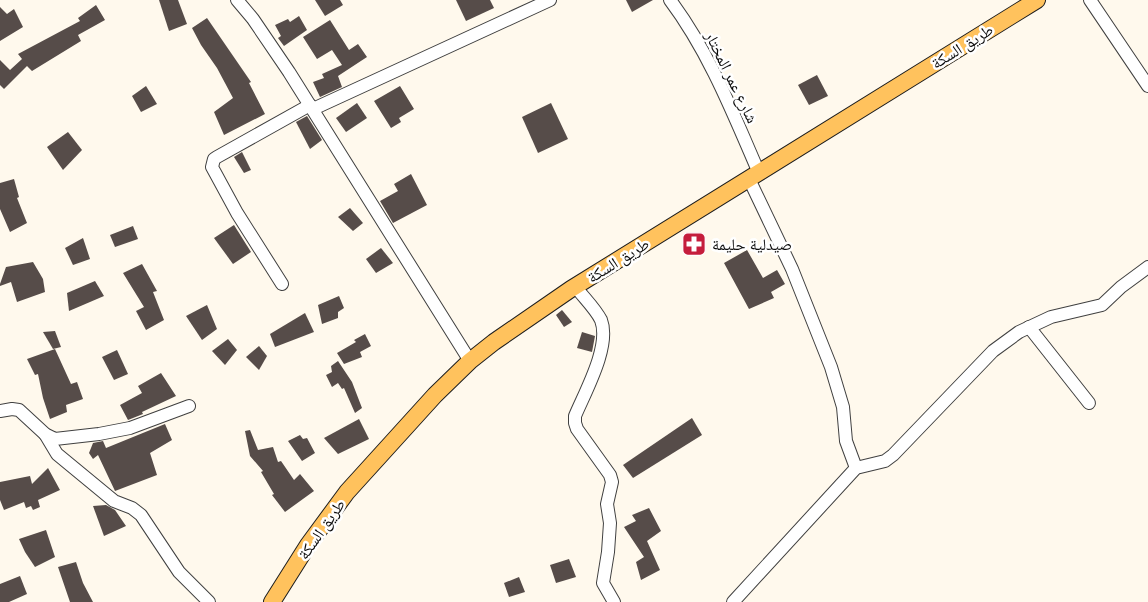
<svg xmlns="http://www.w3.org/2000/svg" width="1148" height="602" viewBox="0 0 1148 602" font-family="Spectral,'Noto Naskh Arabic',serif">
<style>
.building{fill:#564c49}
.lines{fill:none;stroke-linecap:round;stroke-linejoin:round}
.minor-casing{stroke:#404040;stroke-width:14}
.major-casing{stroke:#1e1e1e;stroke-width:18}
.minor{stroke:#fff;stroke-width:12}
.major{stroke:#ffc25d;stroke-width:16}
.labels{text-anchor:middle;stroke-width:5;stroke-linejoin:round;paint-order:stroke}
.street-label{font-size:16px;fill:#0d0d0d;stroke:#fff}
.poi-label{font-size:16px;fill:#0d0d0d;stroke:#fff;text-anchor:start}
</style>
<rect width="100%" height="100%" fill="#fff9ed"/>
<g class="building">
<path d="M159,0H178L187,24L169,31Z"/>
<path d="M315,0H340L343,5L325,16Z"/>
<path d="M456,0H490L494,8L466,21Z"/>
<path d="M626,0H653L632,12Z"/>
<path d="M96,5L105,20L78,35L81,41L32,71L27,66L4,89L0,85V60L10,70L22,59L18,54L80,21L78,18Z"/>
<path d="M0,7L7,14L14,9L23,27L0,41Z"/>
<path d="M299,16L307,30L284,46L278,38L281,36L275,25L288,19L290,22Z"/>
<path d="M207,18L251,82L249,83L265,114L224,135L214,112L233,98L217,68L201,45L192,28Z"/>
<path d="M330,20L349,50L358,44L367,57L338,76L342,87L320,97L313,82L324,78L322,74L342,65L332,50L317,59L303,37Z"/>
<path d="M817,75L828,96L809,105L798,85Z"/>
<path d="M146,86L157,104L141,112L132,96Z"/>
<path d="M400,86L414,109L399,118L401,122L391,128L374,101Z"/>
<path d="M357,103L367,118L346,132L336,118Z"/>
<path d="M551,103L568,139L538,153L522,117Z"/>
<path d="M307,116L322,140L310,149L296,122Z"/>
<path d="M68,132L82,150L63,170L47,147Z"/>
<path d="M242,152L251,170L244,173L234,157Z"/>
<path d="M411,174L427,205L393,223L380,201L398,191L394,184Z"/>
<path d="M14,179L19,197L17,198L27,223L10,232L0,209V183Z"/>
<path d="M350,208L363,223L353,231L338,217Z"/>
<path d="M234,225L251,252L233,264L214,238Z"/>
<path d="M133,226L138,239L115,247L110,235Z"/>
<path d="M83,238L90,259L73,265L65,248Z"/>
<path d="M381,248L393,263L376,273L366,259Z"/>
<path d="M747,250L763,278L777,270L785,284L771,292L774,298L749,309L724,263Z"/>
<path d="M33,262L43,279L45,292L17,302L11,282L0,286V284L6,267Z"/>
<path d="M142,264L157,291L153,292L164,320L146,330L136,311L144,307L123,273Z"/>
<path d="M95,281L104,296L69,311L67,293Z"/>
<path d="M339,296L344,308L338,312V318L322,324L318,305Z"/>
<path d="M207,305L217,329L202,340L186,316Z"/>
<path d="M562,310L572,322L564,327L556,315Z"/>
<path d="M305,313L314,332L275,347L270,334Z"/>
<path d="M55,331L61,347L53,349L43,332Z"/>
<path d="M582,332L595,336L592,352L577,348Z"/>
<path d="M365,334L371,346L360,352L362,357L344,364L337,353L356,342L354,340Z"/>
<path d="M228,339L237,350L225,365L212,351Z"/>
<path d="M259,346L267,356L259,370L246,357Z"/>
<path d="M55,349L71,384L77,382L83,399L66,405L67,412L50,419L43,398L38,374L35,375L27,359Z"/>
<path d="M117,350L128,374L114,380L102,357Z"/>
<path d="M338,361L352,382L362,408L355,413L344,388L342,389L338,383L332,387L326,375L332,372L331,366Z"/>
<path d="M161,373L176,396L142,412L143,414L128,420L120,405L142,393L138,386Z"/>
<path d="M692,418L702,435L633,478L623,465Z"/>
<path d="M359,419L369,439L338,454L324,438Z"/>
<path d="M165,424L172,440L150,453L157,475L115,491L98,455L93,459L89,453L93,443L103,441L106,448Z"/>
<path d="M250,430L258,450L273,447L278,462L281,461L294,480L300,474L314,491L285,512L272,495L274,494L261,472L263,471L250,456L245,431Z"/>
<path d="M300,435L303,439L307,438L315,453L302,461L288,441Z"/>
<path d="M48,468L60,490L38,500L40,507L33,510L31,506L26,508L24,502L4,510L0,500V482L30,476L32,484Z"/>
<path d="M106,505L115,510L126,526L104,536L93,506Z"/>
<path d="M649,508L661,531L647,541L660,570L641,580L636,562L644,557L624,527L636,521L632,515Z"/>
<path d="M46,530L55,557L35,567L25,552L19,539Z"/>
<path d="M569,559L576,577L556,583L550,565Z"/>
<path d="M76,562L83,583L93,602H70L58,567Z"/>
<path d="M20,576L27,594L9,602H0V584Z"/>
<path d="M519,577L525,592L509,597L504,583Z"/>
</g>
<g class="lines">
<g class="minor-casing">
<g id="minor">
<path d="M237,0L253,19L289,72L470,361"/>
<path d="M670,0C709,52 733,113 759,173"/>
<path d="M1090,0L1148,86"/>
<path d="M313,109L550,0"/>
<path d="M749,179L792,269L831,367L843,407L846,441L856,468"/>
<path d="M282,284L237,213L212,167L214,159L217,157L310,105"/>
<path d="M575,286C583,297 595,308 601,320C611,346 585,392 575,416V423L577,429L610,475L612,482L607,504L610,523L608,552L603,583L614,602"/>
<path d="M1029,327L1089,403"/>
<path d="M0,411L12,409L19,410L45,434L55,439L99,434L130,428L189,406"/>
<path d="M45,434L57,454L114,501L132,508L141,515L179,572L209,602"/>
<path d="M733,602L856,468L885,461L893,455L993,351L1019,332L1051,317L1102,305L1121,287L1148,267"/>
</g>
</g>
<g class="major-casing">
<path id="major" d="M272,602L308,545L347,492L435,395L470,361L494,342L571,289L1037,0"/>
</g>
<use href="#minor" class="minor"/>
<use href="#major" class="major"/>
</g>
<defs>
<g id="pharmacy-square" transform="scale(1.25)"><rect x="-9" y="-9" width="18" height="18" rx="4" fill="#c51d3c" stroke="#fff"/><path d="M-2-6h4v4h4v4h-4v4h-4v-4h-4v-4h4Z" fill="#fff"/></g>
</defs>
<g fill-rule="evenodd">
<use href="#pharmacy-square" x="694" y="244"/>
</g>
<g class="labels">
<g class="street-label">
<text transform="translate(962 46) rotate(-32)" y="6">طريق السكة</text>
<text transform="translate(732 77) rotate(64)" y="6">شارع عمر المختار</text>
<text transform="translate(618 260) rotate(-32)" y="6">طريق السكة</text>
<text transform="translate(321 529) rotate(-55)" y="6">طريق السكة</text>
</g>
<g class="poi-label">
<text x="712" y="250">صيدلية حليمة</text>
</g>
</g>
</svg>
